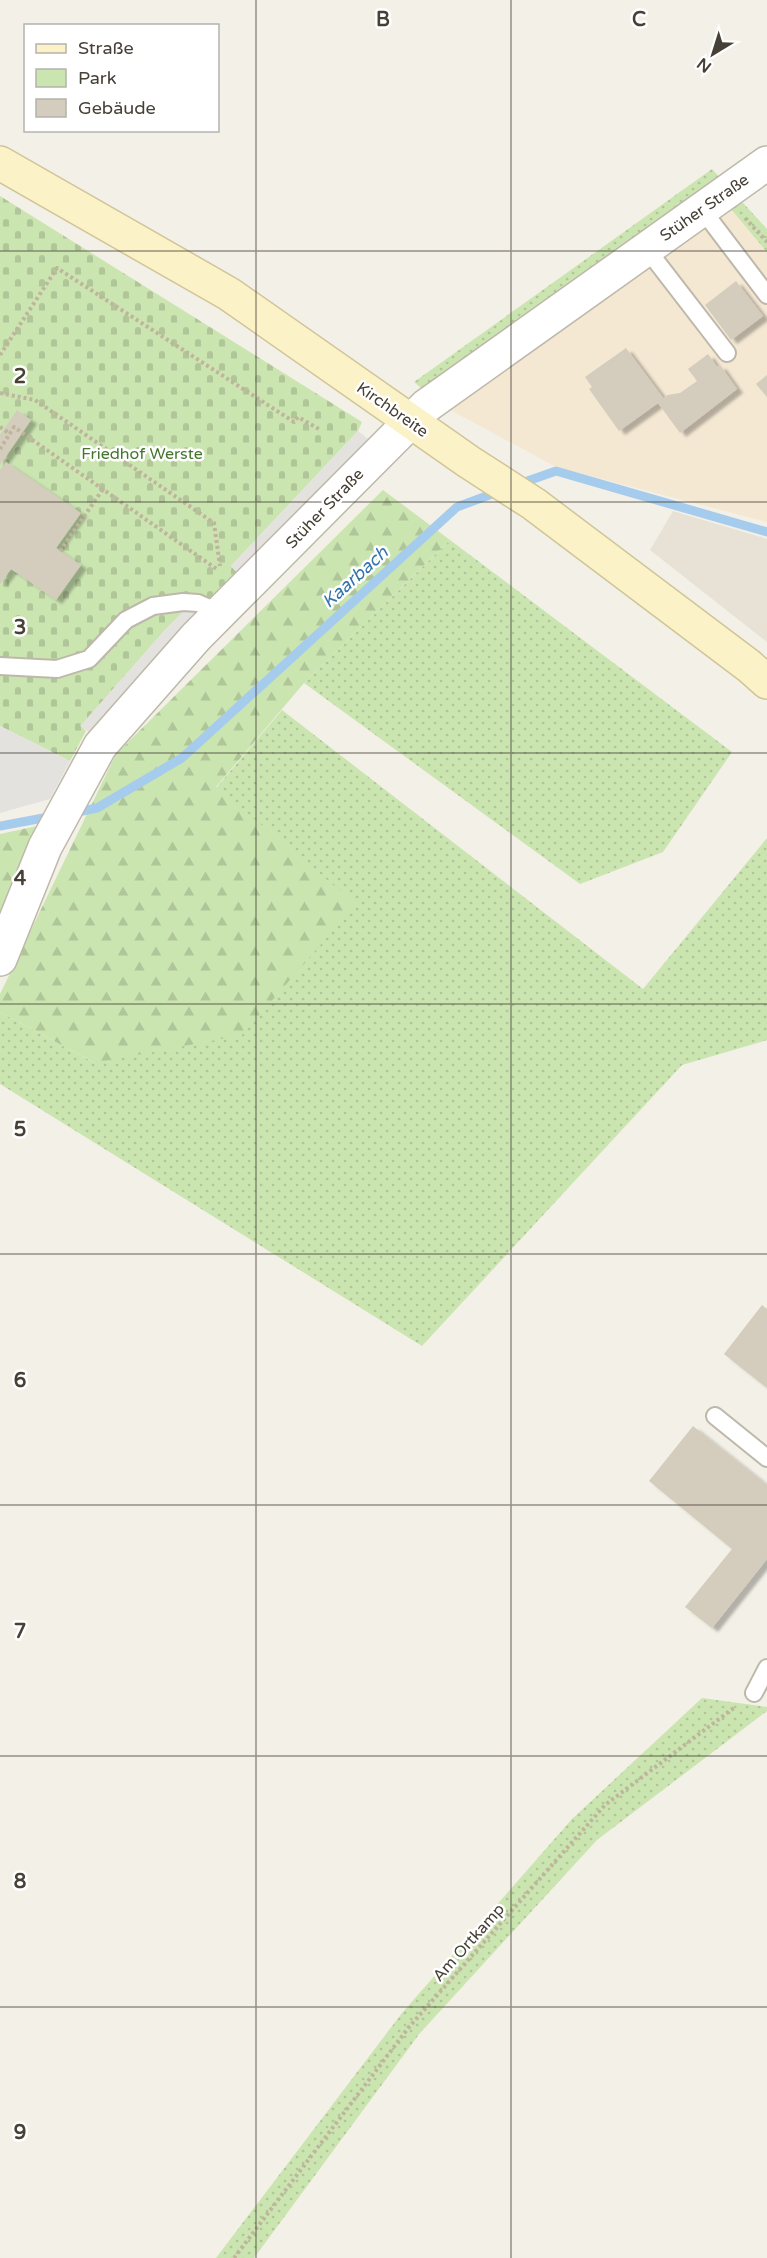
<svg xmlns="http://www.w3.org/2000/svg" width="767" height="2258" viewBox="0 0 767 2258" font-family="'Varela Round',sans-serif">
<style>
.residential{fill:#e7e2d5}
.commercial{fill:#f4e8d3}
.green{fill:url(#green-dots)}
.forest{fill:url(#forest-firs)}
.cemetery{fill:url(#cemetery-stones)}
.parking{fill:#e4e2df}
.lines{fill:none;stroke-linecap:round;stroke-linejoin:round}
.stream{stroke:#a6cced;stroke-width:9}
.building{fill:#d4ccbd;filter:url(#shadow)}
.lane-casing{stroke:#beb8aa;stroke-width:20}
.street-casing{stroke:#beb8aa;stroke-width:36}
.secondary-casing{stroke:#d1c498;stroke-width:36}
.path{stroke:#bfb49c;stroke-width:4;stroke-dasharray:3 3;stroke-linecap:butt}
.lane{stroke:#fff;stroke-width:16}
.street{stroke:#fff;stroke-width:33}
.secondary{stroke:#fcf2c8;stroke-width:33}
.grid{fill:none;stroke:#464036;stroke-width:1.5;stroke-opacity:0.55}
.labels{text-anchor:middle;stroke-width:5;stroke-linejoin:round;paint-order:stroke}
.street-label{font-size:16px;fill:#464036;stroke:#fff}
.park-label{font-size:16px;fill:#44752c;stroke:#fff}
.water-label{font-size:18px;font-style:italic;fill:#3474ad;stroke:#fff}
.grid-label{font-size:20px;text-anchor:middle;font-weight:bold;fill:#464036;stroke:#fff;stroke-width:5;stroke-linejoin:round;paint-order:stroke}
</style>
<defs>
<pattern id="green-dots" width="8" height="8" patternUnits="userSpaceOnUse" patternTransform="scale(1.5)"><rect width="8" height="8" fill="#cbe5b1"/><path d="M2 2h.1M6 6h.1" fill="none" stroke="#b0c699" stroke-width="1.8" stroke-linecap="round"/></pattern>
<pattern id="forest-firs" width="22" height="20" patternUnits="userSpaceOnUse" patternTransform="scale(1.5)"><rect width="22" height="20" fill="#cbe5b1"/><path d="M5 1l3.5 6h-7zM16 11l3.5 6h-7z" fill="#b0c699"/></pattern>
<pattern id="cemetery-stones" width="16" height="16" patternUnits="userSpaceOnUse" patternTransform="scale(1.5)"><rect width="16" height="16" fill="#cbe5b1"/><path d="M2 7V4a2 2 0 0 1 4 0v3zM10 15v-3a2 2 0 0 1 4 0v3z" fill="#b0c699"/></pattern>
<filter id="shadow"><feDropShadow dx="6" dy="4" stdDeviation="1.5" flood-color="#0004"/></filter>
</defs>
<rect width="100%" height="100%" fill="#f3f0e7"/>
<path class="residential" d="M673,511L767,539V642L650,550Z"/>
<path class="commercial" d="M724,201L767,252V522L556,467L441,405Z"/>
<g class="green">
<path d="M712,169L767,229V252L725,202L441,405L414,382Z"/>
<path d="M450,540L732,752L663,852L580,884L304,683Z"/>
<path d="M282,710L643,989L767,838V1040L682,1065L422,1346L0,1084V1012L95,1063L355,904L216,788Z"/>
<path d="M702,1698L767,1707V1711L597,1840L420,2033L254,2258H216L402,2013L572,1819Z"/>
</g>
<g class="forest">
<path d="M383,490L450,540L304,683L216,787L356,904L242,1035L95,1063L0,1012V994L116,754Z"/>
<path d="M42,825L0,920V834Z"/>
</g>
<path class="cemetery" d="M0,196L362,422L358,431L231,566L241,577L200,617L187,608L164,631L81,726L86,731L70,761L0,726Z"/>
<g class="parking">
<path d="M358,431L376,445L241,577L231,566Z"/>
<path d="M188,607L200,617L95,736L80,726L164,631Z"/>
<path d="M0,726L70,761L50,799L0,813Z"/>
</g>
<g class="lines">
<g class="stream">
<path d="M519,484L556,471L767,532"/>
<path d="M73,813L97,808L182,758L457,507L500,491"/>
<path d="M0,826L54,816"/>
</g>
</g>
<g class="building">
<path d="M736,281L763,316L731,340L705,305Z"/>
<path d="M626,348L664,399L667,395L680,393L697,381L688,369L708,354L717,367L720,365L737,389L680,433L658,403L619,431L589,389L592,387L585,377Z"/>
<path d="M767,375V397L756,384Z"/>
<path d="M17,410L31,420L0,465V435Z"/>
<path d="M6,462L81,513L56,548L81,565L56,600L11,569L0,584V470Z"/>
<path d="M762,1305L767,1309V1388L724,1354Z"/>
<path d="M693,1426L767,1485V1559L712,1628L685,1607L732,1549L649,1481Z"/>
</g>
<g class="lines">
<g class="lane-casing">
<g id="lane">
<path d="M701,208L767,295"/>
<path d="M646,248L727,353"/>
<path d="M0,666L57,669L89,659L126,620L153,606L183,602L198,603L221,613"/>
<path d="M715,1416L767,1458"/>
<path d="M754,1693L767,1668"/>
</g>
</g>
<g class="street-casing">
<path id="street" d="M0,959L45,847L100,746L196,637L426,406L767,163"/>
</g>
<g class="secondary-casing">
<path id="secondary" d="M0,163L229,294L469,462L534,504L749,666L767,682"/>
</g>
<g class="path">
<path d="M745,218L767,242"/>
<path d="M0,355L57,268L294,422L298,417L319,429"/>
<path d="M0,393L35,400L214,523L220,566"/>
<path d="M0,427L10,434"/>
<path d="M0,449L14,427L218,570"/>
<path d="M60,551L103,489"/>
<path d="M234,2258L409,2027L605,1805L735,1707"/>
</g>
<use href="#lane" class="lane"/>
<use href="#street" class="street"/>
<use href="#secondary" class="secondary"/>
</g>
<path class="grid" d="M256,0V2258M511,0V2258M0,251H767M0,502H767M0,753H767M0,1004H767M0,1254H767M0,1505H767M0,1756H767M0,2007H767"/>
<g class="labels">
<g class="street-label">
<text transform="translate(704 207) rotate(-35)" y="6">Stüher Straße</text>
<text transform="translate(393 409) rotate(35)" y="6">Kirchbreite</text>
<text transform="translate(324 508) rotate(-46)" y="6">Stüher Straße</text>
<text transform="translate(468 1942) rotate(-48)" y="6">Am Ortkamp</text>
</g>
<g class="park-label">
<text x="142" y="459">Friedhof Werste</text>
</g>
<g class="water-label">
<text transform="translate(355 577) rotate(-42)" y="6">Kaarbach</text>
</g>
</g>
<g class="grid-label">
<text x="383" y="26">B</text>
<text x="639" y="26">C</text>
<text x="20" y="383">2</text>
<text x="20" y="634">3</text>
<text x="20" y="885">4</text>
<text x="20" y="1136">5</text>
<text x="20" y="1387">6</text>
<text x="20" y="1638">7</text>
<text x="20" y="1888">8</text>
<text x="20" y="2139">9</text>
</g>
<rect x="24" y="24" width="195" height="108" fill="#ffffff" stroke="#b5b3af" stroke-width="1.5"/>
<rect x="36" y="44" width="30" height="9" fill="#fcf2c8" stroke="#b5b3af" stroke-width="1.5"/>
<text x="78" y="54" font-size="18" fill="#464036">Straße</text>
<rect x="36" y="69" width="30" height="18" fill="#cbe5b1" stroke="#b5b3af" stroke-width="1.5"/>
<text x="78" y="84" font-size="18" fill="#464036">Park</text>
<rect x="36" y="99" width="30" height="18" fill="#d4ccbd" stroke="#b5b3af" stroke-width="1.5"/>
<text x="78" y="114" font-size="18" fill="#464036">Gebäude</text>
<g transform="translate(713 54) rotate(218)" stroke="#ffffff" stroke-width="4.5" paint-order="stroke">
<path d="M0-4.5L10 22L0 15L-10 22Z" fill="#464036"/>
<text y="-9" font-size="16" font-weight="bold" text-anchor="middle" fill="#464036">N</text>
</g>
</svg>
